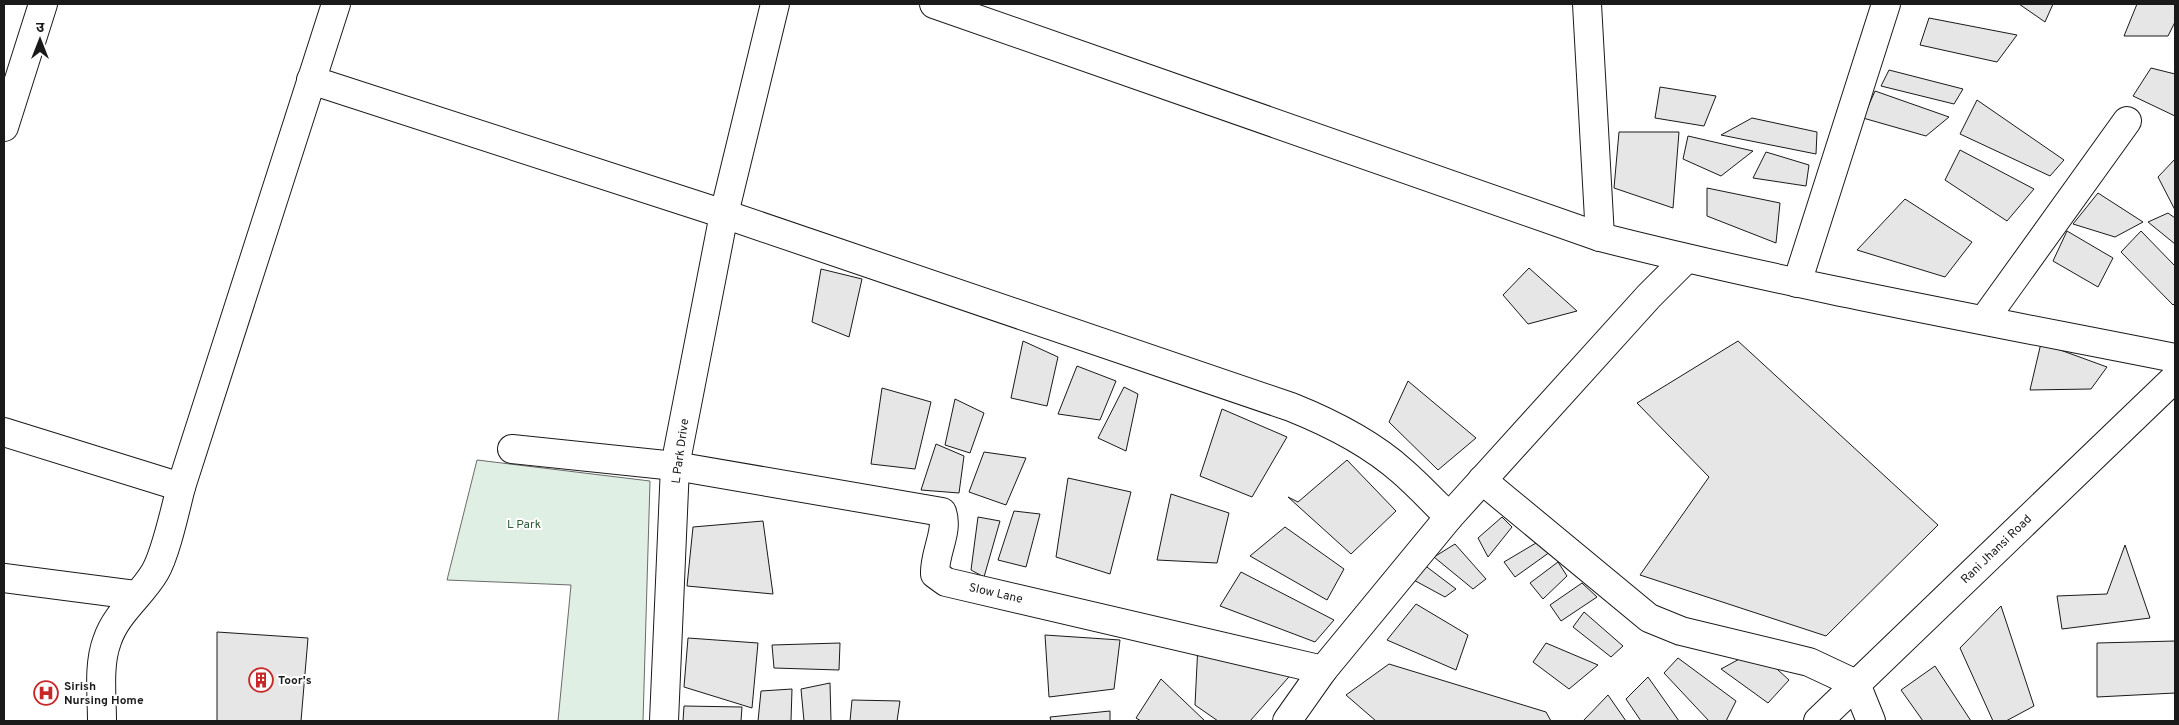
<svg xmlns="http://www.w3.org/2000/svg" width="2179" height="725" viewBox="0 0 2179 725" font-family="Overpass,'Noto Sans Devanagari',sans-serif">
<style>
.green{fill:#e0efe3;stroke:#6a6a6a}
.building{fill:#e6e6e6;stroke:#1a1a1a}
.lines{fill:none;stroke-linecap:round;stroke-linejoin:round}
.minor-casing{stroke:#1a1a1a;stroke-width:30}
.minor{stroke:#fff;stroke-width:28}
.labels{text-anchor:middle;stroke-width:4;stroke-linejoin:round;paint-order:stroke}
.street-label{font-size:12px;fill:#1a1a1a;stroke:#fff}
.park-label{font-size:12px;fill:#2b5a34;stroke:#fff}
.poi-label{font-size:12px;font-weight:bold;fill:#1a1a1a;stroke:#fff;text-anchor:start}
</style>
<rect width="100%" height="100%" fill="#fff"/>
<path class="green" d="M477,460L650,481L643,721H558L571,585L447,580Z"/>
<g class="building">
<path d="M2019,4H2053L2045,22Z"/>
<path d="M2137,4H2175V22L2168,36H2124Z"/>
<path d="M1929,18L2017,35L1997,62L1920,45Z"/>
<path d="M2151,68L2175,74V116L2133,96Z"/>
<path d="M1889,70L1963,89L1954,104L1881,86Z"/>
<path d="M1660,87L1716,96L1704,126L1655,118Z"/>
<path d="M1875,91L1949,117L1926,136L1863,118Z"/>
<path d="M1977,100L2064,160L2050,176L1960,134Z"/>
<path d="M1752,118L1817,132L1816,154L1721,135Z"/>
<path d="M1619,132H1679L1673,208L1614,188Z"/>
<path d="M1688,136L1753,151L1721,176L1683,159Z"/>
<path d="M1960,150L2034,189L2007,221L1945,180Z"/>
<path d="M1766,152L1809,165L1806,186L1753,178Z"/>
<path d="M2175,159V210L2158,177Z"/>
<path d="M1707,188L1780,203L1776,243L1707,216Z"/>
<path d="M2098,193L2143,222L2115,237L2073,224Z"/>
<path d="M1905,199L1972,242L1945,277L1857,250Z"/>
<path d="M2168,213L2175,218V244L2148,222Z"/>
<path d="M2067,231L2113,258L2098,287L2053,261Z"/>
<path d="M2141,231L2175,266V303L2173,305L2121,252Z"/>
<path d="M1529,268L1577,311L1528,324L1503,295Z"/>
<path d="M821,269L862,279L849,337L812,322Z"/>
<path d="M1023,341L1058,357L1047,406L1011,398Z"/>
<path d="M1738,341L1938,525L1826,636L1640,575L1709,477L1637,403Z"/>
<path d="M2041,343L2107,367L2091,389L2030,390Z"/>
<path d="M1077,366L1116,381L1100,420L1058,414Z"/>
<path d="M1408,381L1476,438L1438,470L1389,422Z"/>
<path d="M1124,387L1138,394L1126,451L1098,438Z"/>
<path d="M882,388L931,402L915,469L871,464Z"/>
<path d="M955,399L984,413L970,453L945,445Z"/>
<path d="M1222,409L1287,437L1252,497L1200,476Z"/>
<path d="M936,444L964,456L959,493L921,490Z"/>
<path d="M984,452L1026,458L1006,505L969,492Z"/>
<path d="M1347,460L1396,511L1351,554L1288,497L1298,502Z"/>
<path d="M1068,478L1131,492L1110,574L1056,557Z"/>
<path d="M1171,494L1229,513L1217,563L1157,560Z"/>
<path d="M1014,511L1040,514L1026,567L998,560Z"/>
<path d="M978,517L1000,521L984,577L971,570Z"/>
<path d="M1502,517L1512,527L1488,557L1478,538Z"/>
<path d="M763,521L773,594L687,586L693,527Z"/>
<path d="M1285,527L1344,569L1327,600L1250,556Z"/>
<path d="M1541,540L1550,552L1515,577L1504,562Z"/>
<path d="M1455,544L1486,579L1473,589L1434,557Z"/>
<path d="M2125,545L2150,618L2062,629L2057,596L2107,594Z"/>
<path d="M1419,561L1456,589L1445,597L1410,578Z"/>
<path d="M1558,562L1567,576L1543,599L1530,583Z"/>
<path d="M1241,572L1334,620L1315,642L1220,606Z"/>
<path d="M1582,583L1597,597L1561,621L1550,605Z"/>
<path d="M1416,604L1468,635L1456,670L1387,640Z"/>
<path d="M2001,606L2034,706L2006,721H1993L1960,648Z"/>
<path d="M1584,612L1623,646L1611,657L1573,627Z"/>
<path d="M217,632L308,638L301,721H217Z"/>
<path d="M1045,635L1120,640L1114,689L1049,697Z"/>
<path d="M688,638L758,643L752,708L684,687Z"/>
<path d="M2175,641V693L2097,697V643Z"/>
<path d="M840,643L839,670L774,668L772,645Z"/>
<path d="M1546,643L1598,665L1569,689L1533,662Z"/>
<path d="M1198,644L1295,670L1250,721H1218L1195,705Z"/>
<path d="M1756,650L1789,680L1768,703L1721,669Z"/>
<path d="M1678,658L1736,701L1726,721H1709L1664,673Z"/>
<path d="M1389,664L1546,712L1551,721H1376L1346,695Z"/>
<path d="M1935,666L1971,721H1923L1901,690Z"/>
<path d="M1648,677L1679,721H1641L1626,699Z"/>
<path d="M1161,679L1205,721H1141L1136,718Z"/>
<path d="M830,683L831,721H804L801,689Z"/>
<path d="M792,689L791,721H758L761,691Z"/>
<path d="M1608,695L1626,721H1583Z"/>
<path d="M852,700L900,701L897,721H850Z"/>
<path d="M684,706L742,707L741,721H683Z"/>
<path d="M1110,711V721H1051L1050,717Z"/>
</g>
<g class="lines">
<g class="minor-casing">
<g id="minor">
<path d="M934,4L1600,237C1790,285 1983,320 2175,358"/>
<path d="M1587,4L1600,237"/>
<path d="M311,80L724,214L1291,407C1331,423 1371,443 1403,472C1419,486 1434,502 1449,517L1323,670"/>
<path d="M4,127L43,4"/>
<path d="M1797,283L1886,4"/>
<path d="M1984,320L2127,121"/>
<path d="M4,432L181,487"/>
<path d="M512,449L675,466L942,512C949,531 934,553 935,574L946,582L1323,670L1287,721"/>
<path d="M1482,480L1649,618L1681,631L1809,662L1856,684L1871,721"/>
<path d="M1449,517L1649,296L1686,259"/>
<path d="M4,578L135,595"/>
<path d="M102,721C102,696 98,665 107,641C116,613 141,596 155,572C166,553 175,510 181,487L336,4"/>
<path d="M664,721L675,466L724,214L775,4"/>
<path d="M1818,721L2175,378"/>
</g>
</g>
<use href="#minor" class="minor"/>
</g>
<defs>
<g id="building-ring" transform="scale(1.25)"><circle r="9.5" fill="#fff" stroke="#c62828" stroke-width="1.5"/><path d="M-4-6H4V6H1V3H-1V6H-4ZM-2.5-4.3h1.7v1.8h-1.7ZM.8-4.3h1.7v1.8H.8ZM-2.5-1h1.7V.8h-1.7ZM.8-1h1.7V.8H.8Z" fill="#c62828"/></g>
<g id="hospital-ring" transform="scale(1.25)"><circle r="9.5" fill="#fff" stroke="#c62828" stroke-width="1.5"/><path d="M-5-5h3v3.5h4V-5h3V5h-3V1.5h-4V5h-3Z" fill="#c62828"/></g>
</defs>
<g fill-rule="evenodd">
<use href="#building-ring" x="261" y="680"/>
<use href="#hospital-ring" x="46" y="693"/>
</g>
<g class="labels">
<g class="street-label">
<text transform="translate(680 451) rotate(-82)" y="4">L Park Drive</text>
<text transform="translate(1996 549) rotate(-44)" y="4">Rani Jhansi Road</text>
<text transform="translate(996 593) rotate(13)" y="4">Slow Lane</text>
</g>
<g class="park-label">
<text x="524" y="528">L Park</text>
</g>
<g class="poi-label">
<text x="278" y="684">Toor's</text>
<text x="64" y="690">Sirish<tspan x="64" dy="14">Nursing Home</tspan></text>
</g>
</g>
<rect width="2179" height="725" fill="none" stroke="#1a1a1a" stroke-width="10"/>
<g transform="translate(40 40)" stroke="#ffffff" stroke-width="4" paint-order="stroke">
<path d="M0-4L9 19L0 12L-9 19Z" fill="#1a1a1a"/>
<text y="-8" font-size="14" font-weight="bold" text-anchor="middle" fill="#1a1a1a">उ</text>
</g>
</svg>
